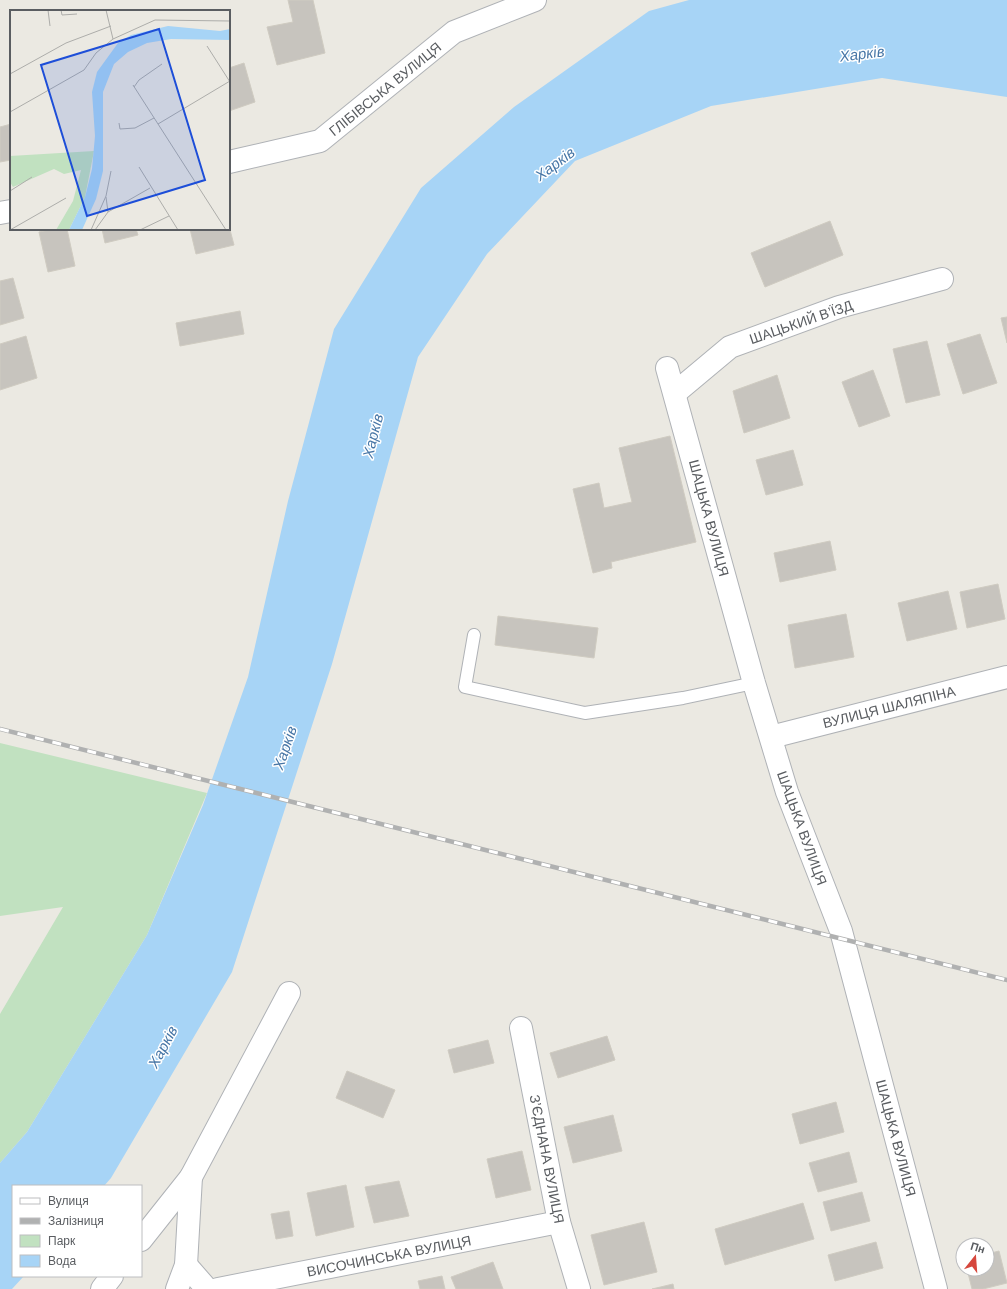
<svg xmlns="http://www.w3.org/2000/svg" width="1007" height="1289" viewBox="0 0 1007 1289" font-family="Helvetica,sans-serif">
<style>
.green{fill:#c1e1c0}
.water{fill:#a7d4f6}
.building{fill:#c7c4be;stroke:#cfcbc1}
.lines{fill:none;stroke-linecap:round;stroke-linejoin:round}
.lane-casing{stroke:#afb2b6;stroke-width:14}
.street-casing{stroke:#afb2b6;stroke-width:24}
.lane{stroke:#fff;stroke-width:12}
.street{stroke:#fff;stroke-width:22}
.rail-casing{stroke:#b0b1b1;stroke-width:4.5}
.rail{stroke:#fff;stroke-width:3;stroke-dasharray:9;stroke-linecap:butt}
.labels{text-anchor:middle;stroke-width:3;stroke-linejoin:round;paint-order:stroke}
.street-label{font-size:14px;fill:#5a5d61;stroke:#fff}
.water-label{font-size:15px;font-style:italic;fill:#4776a6;stroke:#fff}
.inset-road{fill:none;stroke:#adadaa;stroke-width:1}
.view{fill:#1d4ed8;fill-opacity:0.15;stroke:#1d4ed8;stroke-width:2}
.inset-edge{fill:none;stroke:#5a5d61;stroke-width:2}
</style>
<rect width="100%" height="100%" fill="#ebe9e2"/>
<path class="green" d="M0,743L207,793L147,935L27,1132L0,1163V1014L63,907L0,916Z"/>
<path class="water" d="M689,0H1007V97L882,78L711,106L575,161L487,254L418,357L332,664L232,972L111,1178L104,1186H13V1276H24L12,1289H0V1163L27,1132L147,935L203,805L248,677L288,501L334,329L421,188L514,107L649,11Z"/>
<g class="building">
<path d="M288,0H313L325,53L277,65L267,27L293,22Z"/>
<path d="M244,63L255,102L229,111V68Z"/>
<path d="M11,124V160L0,162V127Z"/>
<path d="M830,221L843,255L765,287L751,253Z"/>
<path d="M229,226L234,245L196,254L190,229H229Z"/>
<path d="M54,229H67L75,266L48,272L39,232Z"/>
<path d="M102,229H136L138,235L105,243Z"/>
<path d="M13,278L24,318L0,325V281Z"/>
<path d="M240,311L244,334L180,346L176,323Z"/>
<path d="M1007,317V343L1001,318Z"/>
<path d="M980,334L997,383L963,394L947,344Z"/>
<path d="M26,336L37,378L0,390V344Z"/>
<path d="M927,341L940,395L906,403L893,349Z"/>
<path d="M873,370L890,416L859,427L842,382Z"/>
<path d="M777,375L790,418L744,433L733,391Z"/>
<path d="M670,436L696,542L611,562L612,568L593,573L573,489L599,483L604,508L632,502L619,448Z"/>
<path d="M793,450L803,485L766,495L756,460Z"/>
<path d="M830,541L836,570L780,582L774,553Z"/>
<path d="M998,584L1005,619L967,628L960,592Z"/>
<path d="M948,591L957,629L907,641L898,603Z"/>
<path d="M846,614L854,657L795,668L788,625Z"/>
<path d="M498,616L598,628L594,658L495,645Z"/>
<path d="M607,1036L615,1060L558,1078L550,1053Z"/>
<path d="M488,1040L494,1063L454,1073L448,1050Z"/>
<path d="M347,1071L395,1090L383,1118L336,1098Z"/>
<path d="M836,1102L844,1132L800,1144L792,1114Z"/>
<path d="M613,1115L622,1151L573,1163L564,1127Z"/>
<path d="M522,1151L531,1190L496,1198L487,1159Z"/>
<path d="M849,1152L857,1182L818,1192L809,1163Z"/>
<path d="M399,1181L409,1216L374,1223L365,1187Z"/>
<path d="M346,1185L354,1227L316,1236L307,1193Z"/>
<path d="M862,1192L870,1221L831,1231L823,1202Z"/>
<path d="M803,1203L814,1239L725,1265L715,1229Z"/>
<path d="M289,1211L293,1236L276,1239L271,1214Z"/>
<path d="M644,1222L657,1272L604,1285L591,1235Z"/>
<path d="M876,1242L883,1268L835,1281L828,1255Z"/>
<path d="M999,1251L1007,1283L983,1289H972L967,1269H987V1254Z"/>
<path d="M493,1262L503,1289H456L451,1277Z"/>
<path d="M442,1276L445,1289H420L418,1281Z"/>
<path d="M673,1284L674,1289H652Z"/>
</g>
<g class="lines">
<g class="lane-casing">
<path id="lane" d="M474,635L465,687L585,713L683,698L754,683"/>
</g>
<g class="street-casing">
<g id="street">
<path d="M229,162L320,141L454,32L535,0"/>
<path d="M0,213L11,211"/>
<path d="M667,368L754,683L787,792L841,931L936,1289"/>
<path d="M675,393L730,347L839,307L942,279"/>
<path d="M771,737L1007,677"/>
<path d="M521,1028L559,1222L579,1289"/>
<path d="M141,1240L191,1177L289,993"/>
<path d="M186,1265L207,1289"/>
<path d="M102,1289L112,1276"/>
<path d="M177,1289L186,1265L191,1177"/>
<path d="M218,1289L559,1222"/>
</g>
</g>
<use href="#lane" class="lane"/>
<use href="#street" class="street"/>
<g class="rail-casing">
<path id="rail" d="M0,729L1007,980"/>
</g>
<use href="#rail" class="rail"/>
</g>
<g class="labels">
<g class="street-label">
<text transform="translate(385 89) rotate(-39)" y="5">ГЛІБІВСЬКА ВУЛИЦЯ</text>
<text transform="translate(801 322) rotate(-19)" y="5">ШАЦЬКИЙ В’ЇЗД</text>
<text transform="translate(709 518) rotate(75)" y="5">ШАЦЬКА ВУЛИЦЯ</text>
<text transform="translate(889 707) rotate(-14)" y="5">ВУЛИЦЯ ШАЛЯПІНА</text>
<text transform="translate(802 828) rotate(70)" y="5">ШАЦЬКА ВУЛИЦЯ</text>
<text transform="translate(896 1138) rotate(75)" y="5">ШАЦЬКА ВУЛИЦЯ</text>
<text transform="translate(547 1159) rotate(79)" y="5">З’ЄДНАНА ВУЛИЦЯ</text>
<text transform="translate(389 1256) rotate(-11)" y="5">ВИСОЧИНСЬКА ВУЛИЦЯ</text>
</g>
<g class="water-label">
<text transform="translate(862 54) rotate(-7)" y="5">Харків</text>
<text transform="translate(555 164) rotate(-37)" y="5">Харків</text>
<text transform="translate(373 436) rotate(-76)" y="5">Харків</text>
<text transform="translate(285 748) rotate(-71)" y="5">Харків</text>
<text transform="translate(163 1047) rotate(-62)" y="5">Харків</text>
</g>
</g>
<g transform="translate(10 10)">
<rect width="220" height="220" fill="#ebe9e2"/>
<path d="M84,141L75,187L59,220H46L63,191L71,160L54,164L44,159L3,177L0,172V146Z" fill="#c1e1c0"/>
<path d="M158,16L210,21L220,19V30L161,29L137,33L118,42L104,54L93,82V161L86,189L72,220H59L75,187L82,159L85,126L82,82L87,62L108,33L121,25Z" fill="#a7d4f6"/>
<path class="inset-road" d="M38,0L40,16M51,0L52,5L67,4M103,29L145,10L220,11M197,36L220,72M0,64L56,33L101,16M123,75L216,220M124,77L129,70L152,54M0,102L74,60L86,43L103,29L96,0M109,113L110,119L125,118L144,108M148,114L220,71M129,157L168,220M0,181L22,167M96,187L98,202M0,220L56,188M81,220L96,186L101,161M85,220L98,202L140,178M130,220L159,206"/>
<path class="view" d="M149,19L195,170L77,206L31,55Z"/>
<rect width="220" height="220" class="inset-edge"/>
</g>
<rect x="12" y="1185" width="130" height="92" fill="#ffffff" stroke="#bdbec0"/>
<rect x="20" y="1198" width="20" height="6" fill="#ffffff" stroke="#bdbec0"/>
<text x="48" y="1205" font-size="12" fill="#5a5d61">Вулиця</text>
<rect x="20" y="1218" width="20" height="6" fill="#b0b1b1" stroke="#bdbec0"/>
<text x="48" y="1225" font-size="12" fill="#5a5d61">Залізниця</text>
<rect x="20" y="1235" width="20" height="12" fill="#c1e1c0" stroke="#bdbec0"/>
<text x="48" y="1245" font-size="12" fill="#5a5d61">Парк</text>
<rect x="20" y="1255" width="20" height="12" fill="#a7d4f6" stroke="#bdbec0"/>
<text x="48" y="1265" font-size="12" fill="#5a5d61">Вода</text>
<g transform="translate(975 1257) rotate(17)"><circle r="19" fill="#ffffff" stroke="#bdbec0"/>
<path d="M0-3L7 15L0 10L-7 15Z" fill="#d6473d"/>
<text y="-6" font-size="11" font-weight="bold" text-anchor="middle" fill="#5a5d61">Пн</text>
</g>
</svg>
